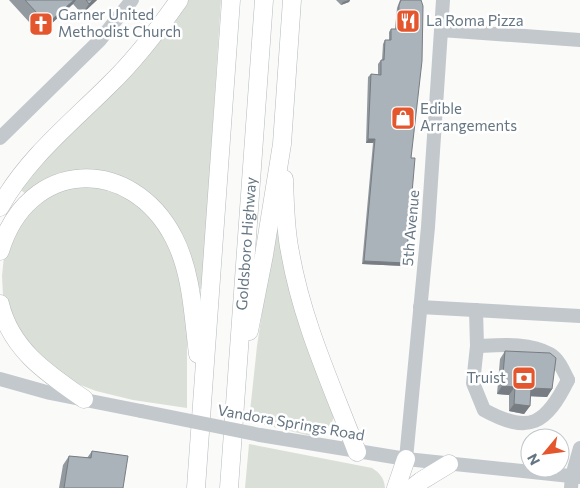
<svg xmlns="http://www.w3.org/2000/svg" width="580" height="488" viewBox="0 0 580 488" font-family="Commissioner,sans-serif">
<style>
.green{fill:#dadfd7}
.lines{fill:none;stroke-linecap:round;stroke-linejoin:round}
.major-casing{stroke:#b5babe;stroke-width:19}
.minor{stroke:#c3c8cc;stroke-width:14}
.major{stroke:#fff;stroke-width:18}
.minor-bridge{stroke:#c3c8cc;stroke-width:14}
.wall{fill:#929a9f}
.shaded-wall{fill:#777d82}
.building{fill:#aab3b9;stroke:#777d82}
.labels{text-anchor:middle;stroke-width:5;stroke-linejoin:round;paint-order:stroke}
.poi-label{font-size:15px;fill:#657683;stroke:#fff;text-anchor:start}
.street-label{font-size:15px;fill:#657683;stroke:#fff}
</style>
<rect width="100%" height="100%" fill="#fafaf8"/>
<g class="green">
<path d="M186,0H221L202,289L196,288L188,254L124,179L26,194L18,188Z"/>
<path d="M77,185L104,187L145,208L168,239L181,278L187,326V408L133,400L96,391L73,382L39,360L9,313L3,295L2,276L4,256L20,220L47,196Z"/>
<path d="M277,214L334,417C330,428 323,435 311,436L249,421L257,346Z"/>
<path d="M249,444L372,468C380,473 384,478 385,488H245Z"/>
</g>
<g class="lines">
<g class="major-casing">
<g id="major">
<path d="M284,179C285,203 285,228 290,252C302,322 332,386 357,452"/>
<path d="M0,207C26,159 71,123 109,85C136,59 158,30 179,0"/>
<path d="M0,251C28,158 131,155 174,238C192,273 193,315 198,354"/>
<path d="M0,304C11,350 48,374 84,399"/>
<path d="M249,331L264,255L282,144L292,0"/>
<path d="M196,488L231,0"/>
<path id="s1" d="M229,488L264,0"/>
<path d="M396,488L406,459"/>
<path d="M412,488L421,481L449,464"/>
</g>
</g>
<g class="minor">
<path d="M441,30L580,40"/>
<path d="M0,138L100,40L132,0"/>
<path d="M420,307L580,316"/>
<path d="M476,310L477,346L473,383L484,410C530,435 546,424 568,380"/>
<path d="M477,346C500,345 529,342 550,354C559,359 564,372 568,380"/>
<path d="M0,379L50,393L141,411"/>
<path d="M260,435L406,459L580,477"/>
<path d="M406,459L428,227L443,0"/>
<path d="M571,488L572,476L580,448"/>
</g>
<use href="#major" class="major"/>
<path class="minor-bridge" d="M141,411L260,435"/>
</g>
<g class="wall">
<path d="M9,0H97L82,14L73,4L40,34Z"/>
<path d="M336,0H350L349,2L341,5Z"/>
<path d="M400,0H421L411,158L406,263L404,266L362,264L373,143H366L368,77L371,74L378,75V64L381,60H382L383,44L385,40H389V32L391,29H395L397,8Z"/>
<path d="M505,351L552,389L547,397L530,396V406L524,414L509,411V395L497,394L500,359Z"/>
<path d="M92,451L123,488H59L63,465L69,456L87,458Z"/>
</g>
<g class="shaded-wall">
<path d="M74,0H76L73,4L40,34L47,24Z"/>
<path d="M93,0H97L82,14L89,4Z"/>
<path d="M349,0H350L349,2L341,5L343,2Z"/>
<path d="M368,139H375L373,143H366Z"/>
<path d="M364,261L406,263L404,266L362,264Z"/>
<path d="M502,386L515,387L509,395L497,394Z"/>
<path d="M531,388L552,389L547,397L525,396Z"/>
<path d="M514,404L530,406L524,414L509,411Z"/>
</g>
<g class="building">
<path d="M25,0H74L47,24Z"/>
<path d="M86,0H93L89,4Z"/>
<path d="M401,0H421L423,6L422,61L411,158H415L406,263L364,261L375,139H368L371,74L381,75V60H384L385,40H391V29H398L399,5Z"/>
<path d="M505,351L550,353L556,358L552,389L531,388L530,406L514,404L515,387L502,386Z"/>
<path d="M92,451L128,456L123,488H64L69,456L91,458Z"/>
</g>
<defs>
<g id="restaurant-square" transform="scale(1.25)"><rect x="-9" y="-9" width="18" height="18" rx="4" fill="#e4572e" stroke="#fff"/><path d="M-5-6h1v4h1v-4h1v4h1v-4h1v5L-1.5 .5V6h-2V.5L-5-1ZM5-6V6H3V1.5H1.5Q1.5-4 5-6Z" fill="#fff"/></g>
<g id="church-square" transform="scale(1.25)"><rect x="-9" y="-9" width="18" height="18" rx="4" fill="#e4572e" stroke="#fff"/><path d="M-1.2-6h2.4v3.5h3.3v2.4h-3.3V6h-2.4V-.1h-3.3v-2.4h3.3Z" fill="#fff"/></g>
<g id="shop-square" transform="scale(1.25)"><rect x="-9" y="-9" width="18" height="18" rx="4" fill="#e4572e" stroke="#fff"/><path d="M-5-2.5h2.3a2.7 3.5 0 0 1 5.4 0H5L5.5 6h-11ZM-1.5-2.5h3a1.5 2.3 0 0 0-3 0Z" fill="#fff"/></g>
<g id="bank-square" transform="scale(1.25)"><rect x="-9" y="-9" width="18" height="18" rx="4" fill="#e4572e" stroke="#fff"/><path d="M-6-4H6V4H-6ZM0-2.3a2.3 2.3 0 1 0 0 4.6a2.3 2.3 0 1 0 0-4.6Z" fill="#fff"/></g>
</defs>
<g fill-rule="evenodd">
<use href="#restaurant-square" x="408" y="21"/>
<use href="#church-square" x="41" y="24"/>
<use href="#shop-square" x="403" y="118"/>
<use href="#bank-square" x="524" y="378"/>
</g>
<g class="labels">
<g class="poi-label">
<text x="58" y="20">Garner United<tspan x="58" dy="17">Methodist Church</tspan></text>
<text x="426" y="26">La Roma Pizza</text>
<text x="420" y="114">Edible<tspan x="420" dy="17">Arrangements</tspan></text>
<text x="506" y="383" text-anchor="end">Truist</text>
</g>
<g class="street-label">
<text transform="translate(411 228) rotate(-85)" y="5">5th Avenue</text>
<text dy="5" stroke="none"><textPath href="#s1" startOffset="245">Goldsboro Highway</textPath></text>
<text transform="translate(291 423) rotate(10)" y="5">Vandora Springs Road</text>
</g>
</g>
<g transform="translate(545 453) rotate(241)"><circle r="24" fill="#ffffff" stroke="#c1c8cd"/>
<path d="M0-4L9 19L0 12L-9 19Z" fill="#e4572e"/>
<text y="-8" font-size="14" font-weight="bold" text-anchor="middle" fill="#657683">N</text>
</g>
</svg>
